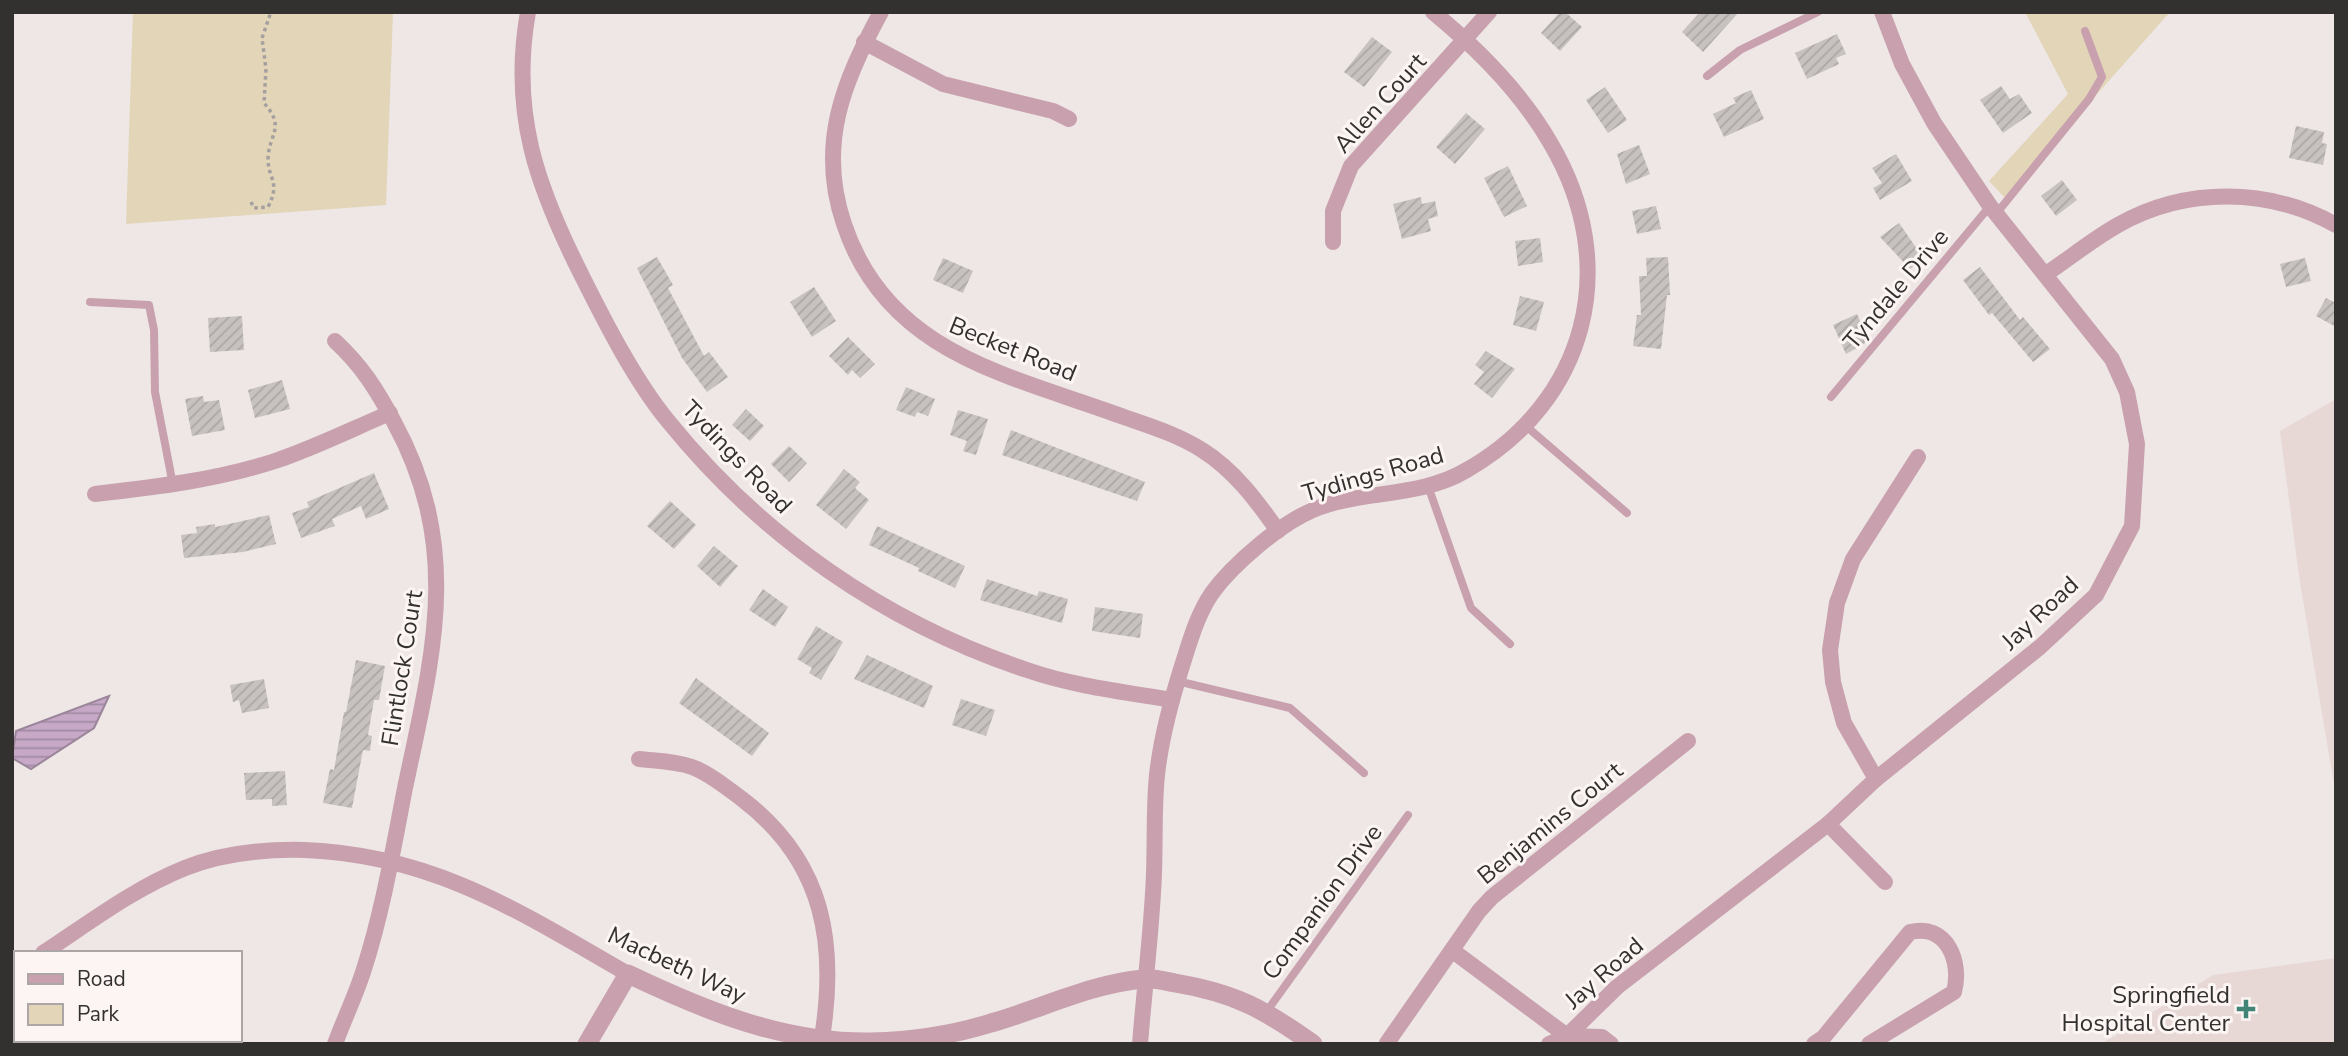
<svg xmlns="http://www.w3.org/2000/svg" width="2348" height="1056" viewBox="0 0 2348 1056" font-family="'Nunito Sans',sans-serif">
<style>
.built{fill:#e7d8d6}
.park{fill:#e2d5b8}
.water{fill:url(#water-rules);stroke:#9b859a;stroke-width:2}
.building{fill:url(#building-hatch)}
.lines{fill:none;stroke-linecap:round;stroke-linejoin:round}
.path{stroke:#a5a09f;stroke-width:3.5;stroke-dasharray:3.5 3.5;stroke-linecap:butt}
.service{stroke:#c9a1ae;stroke-width:8}
.minor{stroke:#c9a1ae;stroke-width:16}
.tertiary{stroke:#c9a1ae;stroke-width:19}
.poi-dot{fill:#428576;stroke:#fcf5f4;stroke-width:2.5}
.labels{text-anchor:middle;stroke-width:6;stroke-linejoin:round;paint-order:stroke}
.street-label{font-size:24px;fill:#333130;stroke:#fcf5f4}
.poi-label{font-size:24px;fill:#333130;stroke:#fcf5f4;text-anchor:end}
</style>
<defs>
<pattern id="water-rules" width="6" height="5" patternUnits="userSpaceOnUse" patternTransform="scale(1.75)"><rect width="6" height="5" fill="#c7a9c7"/><path d="M0 2.5h6" fill="none" stroke="#a28aa2"/></pattern>
<pattern id="building-hatch" width="6" height="6" patternUnits="userSpaceOnUse" patternTransform="scale(1.75)"><rect width="6" height="6" fill="#c7c2bf"/><path d="M-1 1l2-2M0 6l6-6M5 7l2-2" fill="none" stroke="#aba7a4"/></pattern>
</defs>
<rect width="100%" height="100%" fill="#eee7e6"/>
<g class="built">
<path d="M2336,399V797L2299,576L2280,431Z"/>
<path d="M2336,958V1044H2101L2213,975Z"/>
</g>
<g class="park">
<path d="M133,12H393L386,205L126,224Z"/>
<path d="M2025,12H2170L2074,120L2025,181L2004,197L1989,181L2068,94Z"/>
</g>
<path class="water" d="M109,696L94,728L31,769L12,758L16,731Z"/>
<g class="building">
<path d="M1560,12H1565L1582,27L1560,51L1541,33Z"/>
<path d="M1700,12H1739L1703,52L1682,32Z"/>
<path d="M1837,34L1846,54L1836,58L1839,64L1807,79L1795,53Z"/>
<path d="M1372,37L1392,52L1364,87L1344,72Z"/>
<path d="M2001,86L2010,99L2019,94L2032,113L2003,133L1980,100Z"/>
<path d="M1605,87L1627,120L1608,133L1586,100Z"/>
<path d="M1751,90L1764,119L1724,137L1713,114L1736,103L1733,98Z"/>
<path d="M1466,113L1485,129L1455,164L1436,147Z"/>
<path d="M2296,126L2324,132L2322,143L2327,144L2323,165L2289,158Z"/>
<path d="M1639,145L1650,174L1626,184L1617,154Z"/>
<path d="M1896,154L1912,181L1880,200L1873,188L1882,183L1872,168Z"/>
<path d="M1508,166L1527,206L1504,217L1484,178Z"/>
<path d="M2062,180L2077,200L2056,216L2041,196Z"/>
<path d="M1421,197L1422,204L1435,201L1438,216L1428,219L1431,231L1402,239L1393,204Z"/>
<path d="M1656,206L1661,229L1637,234L1632,211Z"/>
<path d="M1899,223L1924,259L1910,269L1880,237Z"/>
<path d="M1540,238L1543,262L1518,266L1515,241Z"/>
<path d="M657,257L673,285L668,288L704,356L709,352L728,377L707,392L682,358L637,268Z"/>
<path d="M1668,257L1670,295H1667L1661,349L1633,346L1637,315H1641L1639,276H1647L1646,258Z"/>
<path d="M943,258L973,271L963,293L933,280Z"/>
<path d="M2305,258L2311,281L2286,287L2280,264Z"/>
<path d="M1980,267L2020,320L2023,317L2050,349L2033,362L1992,313L1989,315L1963,280Z"/>
<path d="M814,287L836,321L812,337L790,302Z"/>
<path d="M1520,296L1544,302L1536,331L1513,325Z"/>
<path d="M2326,298L2336,303V327L2316,316Z"/>
<path d="M1857,314L1869,341L1846,354L1833,325Z"/>
<path d="M242,316L244,350L210,352L208,318Z"/>
<path d="M848,337L875,364L860,378L852,370L848,375L829,356Z"/>
<path d="M1486,351L1515,369L1492,398L1474,384L1484,372L1475,365Z"/>
<path d="M282,380L290,409L255,418L248,390Z"/>
<path d="M906,387L935,399L928,416L917,412L915,417L896,410Z"/>
<path d="M203,396L204,402L219,400L225,430L192,436L185,399Z"/>
<path d="M746,409L764,426L750,441L732,425Z"/>
<path d="M958,410L988,419L976,455L963,451L967,441L950,435Z"/>
<path d="M1011,430L1145,482L1137,501L1002,455Z"/>
<path d="M789,446L807,463L789,482L771,464Z"/>
<path d="M844,469L860,482L855,488L869,500L846,529L816,505Z"/>
<path d="M374,473L389,509L366,519L361,506L332,519L335,526L301,538L292,513L309,507L307,502Z"/>
<path d="M670,501L696,525L674,549L647,526Z"/>
<path d="M269,515L276,544L243,552L184,558L181,535L197,533L196,527L215,524V527Z"/>
<path d="M877,526L965,566L955,588L918,571L919,568L869,545Z"/>
<path d="M714,546L738,566L720,587L697,566Z"/>
<path d="M987,579L1037,596L1039,591L1068,599L1062,623L980,600Z"/>
<path d="M763,589L788,607L775,627L749,610Z"/>
<path d="M1095,607L1143,614L1140,638L1092,631Z"/>
<path d="M816,626L843,642L821,680L809,673L812,668L797,659Z"/>
<path d="M867,655L933,686L924,708L854,679Z"/>
<path d="M356,660L385,666L379,700H374L368,735L372,736L370,751L363,750L352,808L323,803L330,769L334,770L344,712H346Z"/>
<path d="M696,678L769,733L752,756L679,703Z"/>
<path d="M264,679L269,708L242,713L239,700L233,702L230,685Z"/>
<path d="M961,699L995,710L986,736L952,725Z"/>
<path d="M285,771L287,805L272,806V799L246,800L244,773Z"/>
</g>
<g class="lines">
<path class="path" d="M251,202L254,208L268,207C281,182 268,179 268,159C269,133 286,128 264,103L266,69L262,38L271,12"/>
<g class="service">
<path d="M1707,76L1740,50L1818,12"/>
<path d="M1996,214L2089,99L2102,77L2085,31"/>
<path d="M90,302L149,305L154,330L155,392L173,485"/>
<path d="M1831,397L1990,206"/>
<path d="M1527,427L1627,513"/>
<path d="M1428,486L1471,608L1510,644"/>
<path d="M1177,681L1290,708L1364,773"/>
<path d="M1267,1011L1408,815"/>
</g>
<g class="minor">
<path d="M528,12C510,113 537,187 582,276C605,322 635,381 668,421C762,537 885,623 1027,670C1073,686 1124,692 1172,700"/>
<path d="M881,12C843,82 817,145 844,224C887,354 1010,375 1124,417C1150,426 1179,435 1202,450C1234,470 1257,501 1278,531"/>
<path d="M864,42L943,84L1053,111L1069,119"/>
<path d="M1333,242V211L1351,166L1489,12"/>
<path d="M2046,274C2070,258 2093,239 2118,225C2185,187 2268,187 2336,225"/>
<path d="M95,494C156,487 217,480 275,461C314,448 352,429 390,413"/>
<path d="M639,759C656,761 675,761 692,767C709,773 727,788 742,799C825,862 838,945 821,1044"/>
<path d="M1876,779L1844,723L1833,682L1830,650L1837,603L1853,559L1918,457"/>
<path d="M1828,824L1885,882"/>
<path d="M1453,951L1567,1036L1571,1044"/>
<path d="M43,953C89,923 133,889 185,868C223,853 264,849 305,850C434,855 520,912 628,974"/>
<path d="M12,973L16,971"/>
<path d="M1567,1036L1602,1037L1611,1044"/>
<path d="M1387,1043L1479,911L1492,897L1688,741"/>
<path d="M335,1044C344,1019 356,995 364,969C383,910 393,849 405,788C433,655 463,549 394,422C377,390 362,366 335,341"/>
<path d="M1140,1044C1144,994 1150,943 1153,893C1156,854 1153,814 1157,775C1161,738 1171,701 1182,666C1190,641 1197,615 1212,593C1233,564 1280,524 1313,510C1359,490 1419,498 1465,471C1588,402 1622,265 1551,144C1522,93 1478,49 1433,12"/>
<path d="M1549,1044L1567,1036L1617,987L1828,824L1876,779L2040,647L2096,595L2132,526L2137,444L2127,392L2112,359L1990,206L1934,123L1902,64L1882,12"/>
<path d="M1814,1044L1823,1038L1910,932C1947,923 1962,962 1954,992L1869,1044"/>
</g>
<path class="tertiary" d="M587,1044L628,974C706,1011 783,1043 871,1042C910,1041 953,1035 991,1023C1041,1009 1090,984 1143,979C1153,978 1165,981 1175,983C1235,993 1264,1009 1313,1044"/>
</g>
<path class="poi-dot" d="M2242.5 998.5h7v7h7v7h-7v7h-7v-7h-7v-7h7z"/>
<g class="labels">
<g class="street-label">
<text transform="translate(1380 103) rotate(-48)" y="8">Allen Court</text>
<text transform="translate(1896 289) rotate(-50)" y="8">Tyndale Drive</text>
<text transform="translate(1013 349) rotate(22)" y="8">Becket Road</text>
<text transform="translate(737 457) rotate(46)" y="8">Tydings Road</text>
<text transform="translate(1373 474) rotate(-16)" y="8">Tydings Road</text>
<text transform="translate(2040 613) rotate(-43)" y="8">Jay Road</text>
<text transform="translate(402 668) rotate(-81)" y="8">Flintlock Court</text>
<text transform="translate(1550 823) rotate(-39)" y="8">Benjamins Court</text>
<text transform="translate(1322 902) rotate(-54)" y="8">Companion Drive</text>
<text transform="translate(677 965) rotate(25)" y="8">Macbeth Way</text>
<text transform="translate(1604 973) rotate(-41)" y="8">Jay Road</text>
</g>
<g class="poi-label">
<text x="2230" y="1003">Springfield<tspan x="2230" dy="28">Hospital Center</tspan></text>
</g>
</g>
<rect width="2348" height="1056" fill="none" stroke="#333130" stroke-width="28"/>
<rect x="14" y="951" width="228" height="91" fill="#fcf5f4" stroke="#aca7a6" stroke-width="2"/>
<rect x="28" y="974" width="35" height="10" fill="#c9a1ae" stroke="#aca7a6" stroke-width="2"/>
<text x="77" y="986" font-size="21" fill="#333130">Road</text>
<rect x="28" y="1004" width="35" height="21" fill="#e2d5b8" stroke="#aca7a6" stroke-width="2"/>
<text x="77" y="1021" font-size="21" fill="#333130">Park</text>
</svg>
